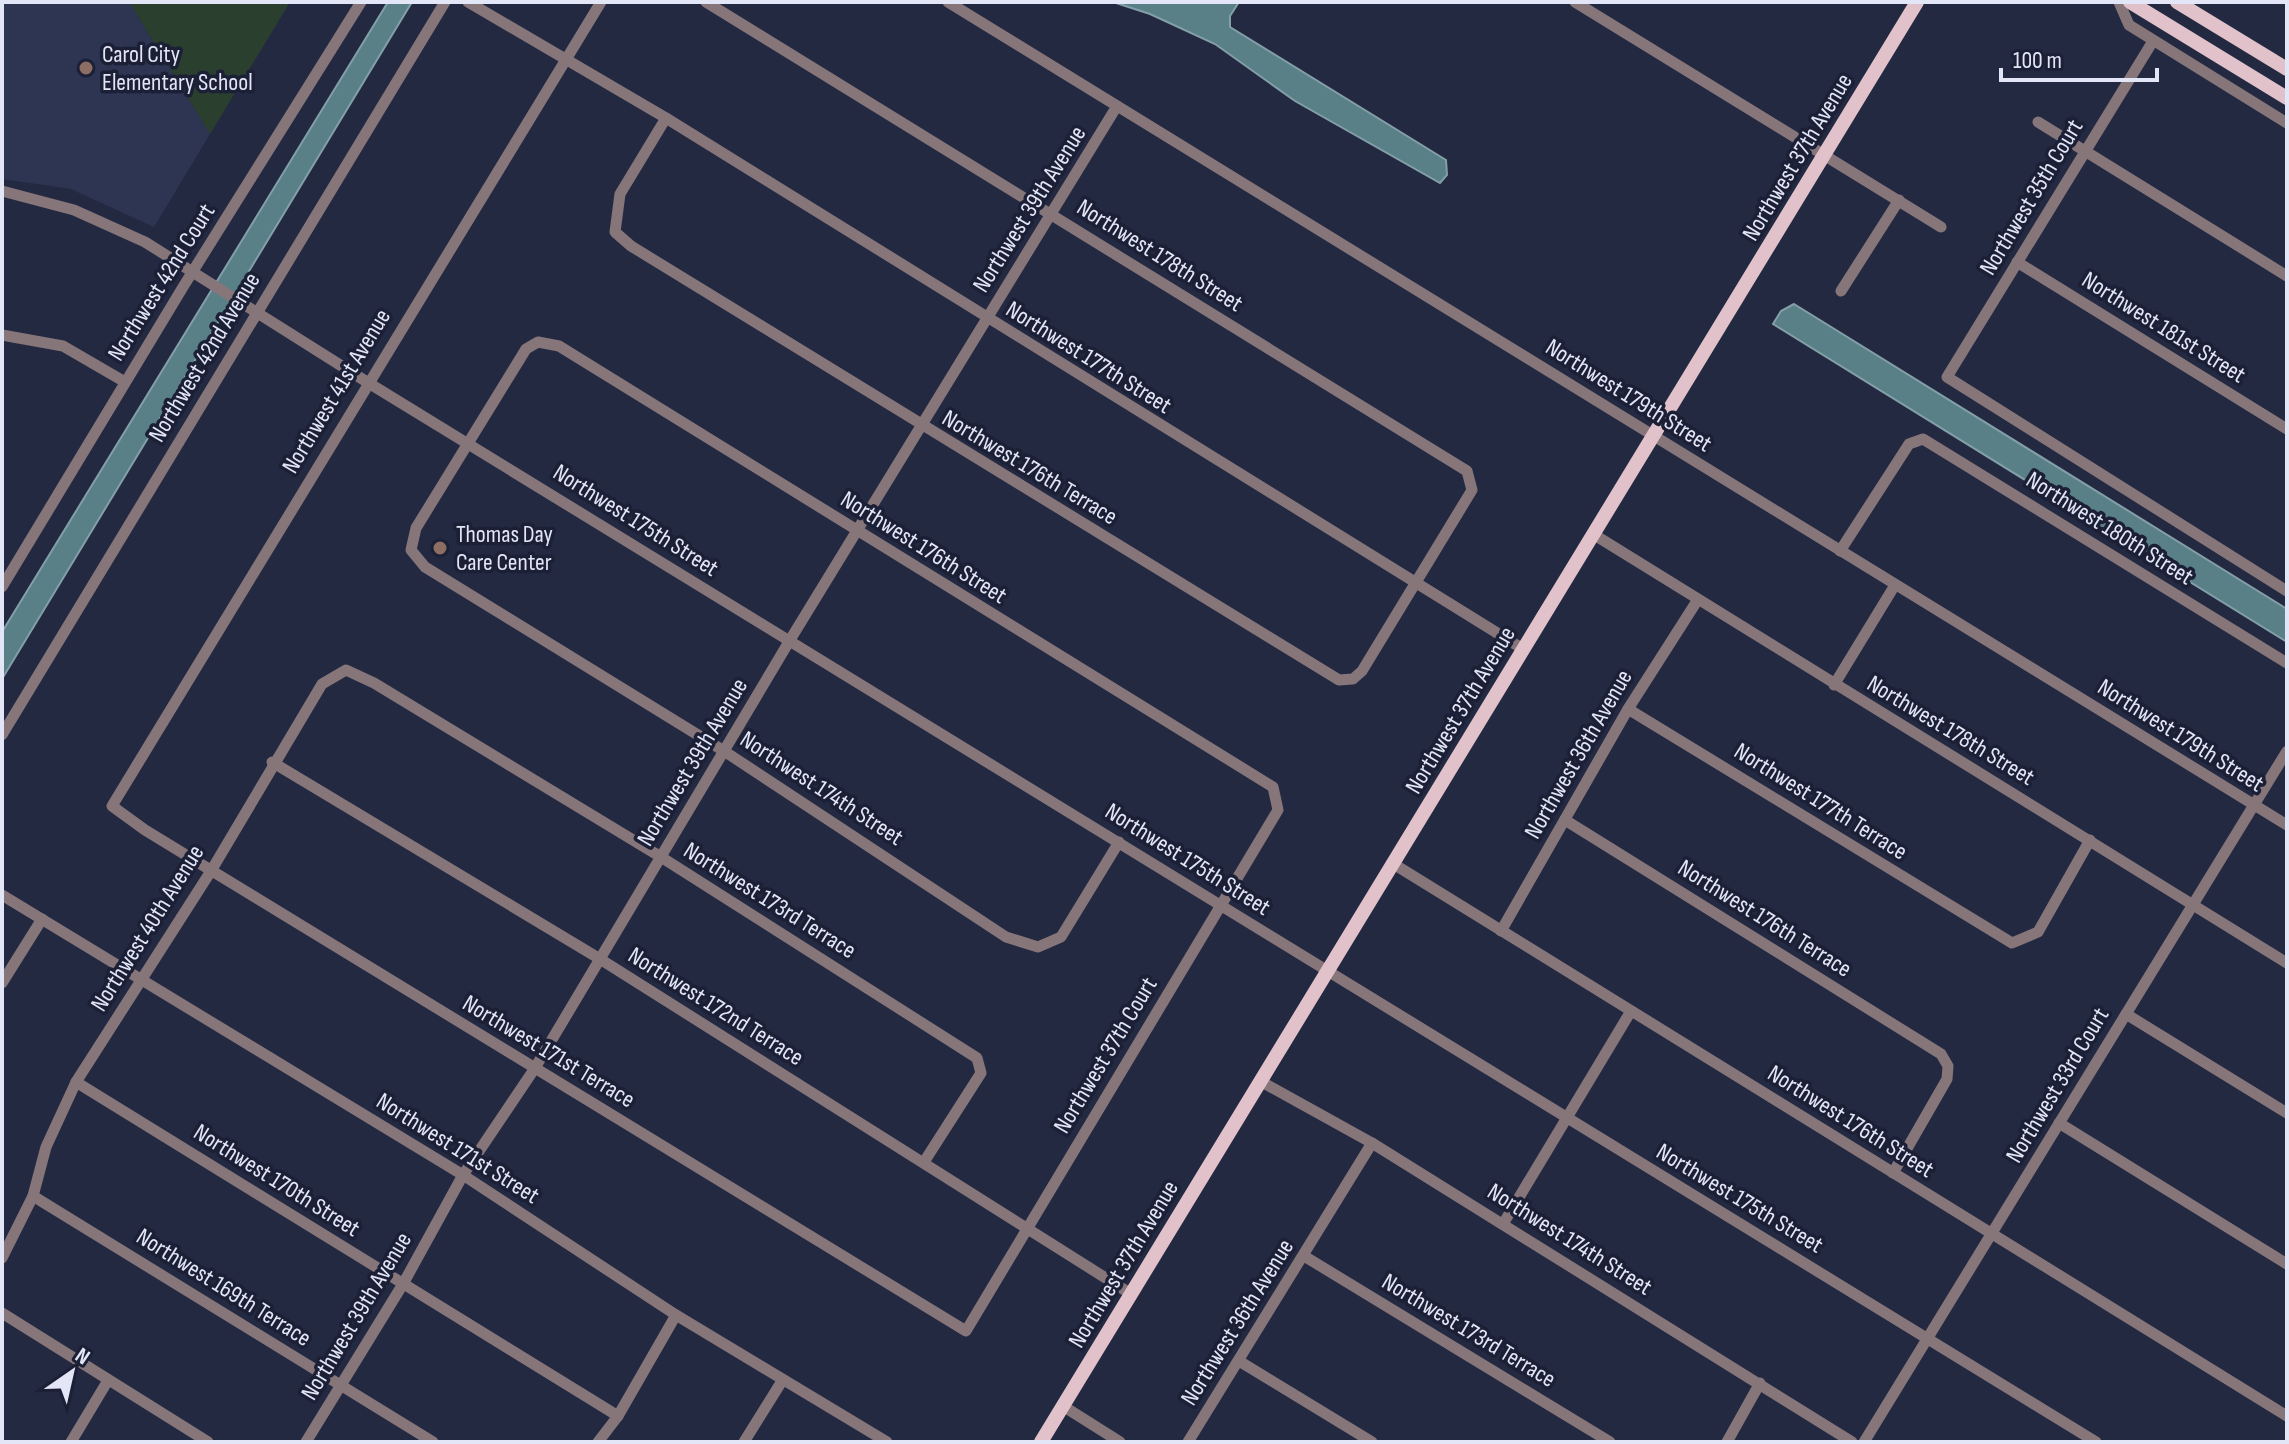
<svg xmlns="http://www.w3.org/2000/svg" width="2289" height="1444" viewBox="0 0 2289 1444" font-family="'Sofia Sans Condensed',sans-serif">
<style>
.built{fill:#2e3552}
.green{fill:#2b3f2f}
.water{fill:#5a8087;stroke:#839fa8;stroke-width:2}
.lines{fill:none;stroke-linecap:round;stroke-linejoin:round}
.minor{stroke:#86767a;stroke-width:11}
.major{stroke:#e1c2ca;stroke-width:14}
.education-dot{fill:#8d6e63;stroke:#1b2037;stroke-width:3}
.labels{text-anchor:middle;stroke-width:7;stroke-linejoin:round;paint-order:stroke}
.poi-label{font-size:24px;fill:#e2e6f6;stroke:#1b2037;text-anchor:start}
.street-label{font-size:24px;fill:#e2e6f6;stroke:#1b2037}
</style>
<rect width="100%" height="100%" fill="#242942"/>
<path class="built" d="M2,2H129L210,134L154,227L71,189L2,179Z"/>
<path class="green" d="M129,2H290L210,134Z"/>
<g class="water">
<path d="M388,2H412L2,679V632Z"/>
<path d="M1113,2H1239L1230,16V27L1446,160L1447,175L1440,183L1295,101L1215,44L1150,14Z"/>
<path d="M1794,304L2287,609V642L1773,324L1781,311Z"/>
</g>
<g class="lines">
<g class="minor">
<path d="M468,2L666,118L1523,649"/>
<path d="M601,2L112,806L145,830L966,1331L1278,810L1273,787L559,346L538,342L526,349L416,528L411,550L425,567L724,751L1006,937L1038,947L1061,937L1119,842"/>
<path d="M948,2L2287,825"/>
<path d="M1575,2L1941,227"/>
<path d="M2119,2L2129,25L2287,123"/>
<path d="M2153,41L1947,377L2287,591"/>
<path d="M666,118L620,194L615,232L631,246L1339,680L1353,679L1362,671L1472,490L1467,471L706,2"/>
<path d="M2038,122L2287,276"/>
<path d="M2,191L74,210L145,242L367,382L2096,1442"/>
<path d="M2017,262L2287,429"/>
<path d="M1841,291L1899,200"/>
<path d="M2,335L63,346L125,382"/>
<path d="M1593,534L2287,963"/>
<path d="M1840,551L1909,444L1923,439L2287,663"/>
<path d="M2,587L183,287L361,2"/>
<path d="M1834,685L1895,585"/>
<path d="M1628,709L2012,943L2038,932L2090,840"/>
<path d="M2,735L445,2"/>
<path d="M272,762L600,959L1131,1294"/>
<path d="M1565,820L1941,1054L1948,1066L1947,1079L1893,1173"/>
<path d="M1392,863L2287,1416"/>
<path d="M2,895L463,1175L676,1315L887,1442"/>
<path d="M1501,931L1628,709L1697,601"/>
<path d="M2,983L42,919"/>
<path d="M2126,1014L2287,1113"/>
<path d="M1260,1081L1372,1143L1852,1442"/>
<path d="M76,1082L618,1416"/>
<path d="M2059,1123L2287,1264"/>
<path d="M33,1196L433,1442"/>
<path d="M1503,1224L1631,1011"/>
<path d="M1304,1256L1610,1442"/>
<path d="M2,1258L33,1196L46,1147L76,1082L211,871L322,684L346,670L374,683L661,857L977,1058L981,1073L924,1162"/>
<path d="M2,1313L208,1442"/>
<path d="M1239,1361L1372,1442"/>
<path d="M1063,1406L1120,1442"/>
<path d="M71,1442L107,1382"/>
<path d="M306,1442L403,1284L463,1175L535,1068L790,640L1117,106"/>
<path d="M598,1442L618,1416L676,1315"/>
<path d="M744,1442L782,1381"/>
<path d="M1188,1442L1372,1143"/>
<path d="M1727,1442L1760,1383"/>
<path d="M1864,1442L2287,751"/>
</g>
<g class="major">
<path d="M2130,2L2287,98"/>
<path d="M2177,2L2287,69"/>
<path d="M1041,1442L1917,2"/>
</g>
</g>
<g class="education-dot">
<circle cx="86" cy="68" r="8"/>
<circle cx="440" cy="548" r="8"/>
</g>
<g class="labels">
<g class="poi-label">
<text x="102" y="62">Carol City<tspan x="102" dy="28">Elementary School</tspan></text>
<text x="456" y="542">Thomas Day<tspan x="456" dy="28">Care Center</tspan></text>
</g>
<g class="street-label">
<text transform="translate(1797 157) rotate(-59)" y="8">Northwest 37th Avenue</text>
<text transform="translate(2031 197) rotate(-59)" y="8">Northwest 35th Court</text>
<text transform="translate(1029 209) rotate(-58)" y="8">Northwest 39th Avenue</text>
<text transform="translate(1160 255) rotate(32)" y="8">Northwest 178th Street</text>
<text transform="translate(161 282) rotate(-58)" y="8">Northwest 42nd Court</text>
<text transform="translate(2164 327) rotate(32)" y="8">Northwest 181st Street</text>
<text transform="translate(204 357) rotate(-59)" y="8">Northwest 42nd Avenue</text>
<text transform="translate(1089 357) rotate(32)" y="8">Northwest 177th Street</text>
<text transform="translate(336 391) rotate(-59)" y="8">Northwest 41st Avenue</text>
<text transform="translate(1629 395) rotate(32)" y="8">Northwest 179th Street</text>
<text transform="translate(1030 467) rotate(31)" y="8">Northwest 176th Terrace</text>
<text transform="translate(636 520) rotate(32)" y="8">Northwest 175th Street</text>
<text transform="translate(2110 528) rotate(32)" y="8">Northwest 180th Street</text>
<text transform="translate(924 547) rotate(32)" y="8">Northwest 176th Street</text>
<text transform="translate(1460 710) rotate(-59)" y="8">Northwest 37th Avenue</text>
<text transform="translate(1951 730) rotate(31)" y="8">Northwest 178th Street</text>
<text transform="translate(2181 735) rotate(32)" y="8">Northwest 179th Street</text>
<text transform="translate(1578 754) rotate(-60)" y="8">Northwest 36th Avenue</text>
<text transform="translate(692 762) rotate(-59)" y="8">Northwest 39th Avenue</text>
<text transform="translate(822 788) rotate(33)" y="8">Northwest 174th Street</text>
<text transform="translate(1821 801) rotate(32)" y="8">Northwest 177th Terrace</text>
<text transform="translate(1188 859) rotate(32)" y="8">Northwest 175th Street</text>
<text transform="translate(770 900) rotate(32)" y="8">Northwest 173rd Terrace</text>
<text transform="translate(1765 918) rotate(32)" y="8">Northwest 176th Terrace</text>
<text transform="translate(147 928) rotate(-58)" y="8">Northwest 40th Avenue</text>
<text transform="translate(716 1006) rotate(32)" y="8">Northwest 172nd Terrace</text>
<text transform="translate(549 1051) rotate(31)" y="8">Northwest 171st Terrace</text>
<text transform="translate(1105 1055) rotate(-59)" y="8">Northwest 37th Court</text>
<text transform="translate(2057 1085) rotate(-59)" y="8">Northwest 33rd Court</text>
<text transform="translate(1851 1121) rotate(32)" y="8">Northwest 176th Street</text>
<text transform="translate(458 1148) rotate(32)" y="8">Northwest 171st Street</text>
<text transform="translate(277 1180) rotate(32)" y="8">Northwest 170th Street</text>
<text transform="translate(1740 1198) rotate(31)" y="8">Northwest 175th Street</text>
<text transform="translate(1570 1239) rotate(32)" y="8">Northwest 174th Street</text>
<text transform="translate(1123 1264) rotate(-59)" y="8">Northwest 37th Avenue</text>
<text transform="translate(224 1287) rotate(32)" y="8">Northwest 169th Terrace</text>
<text transform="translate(356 1316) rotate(-59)" y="8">Northwest 39th Avenue</text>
<text transform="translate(1237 1322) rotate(-58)" y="8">Northwest 36th Avenue</text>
<text transform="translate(1469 1330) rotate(31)" y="8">Northwest 173rd Terrace</text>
</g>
</g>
<rect width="2289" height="1444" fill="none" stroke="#e2e6f6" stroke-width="8"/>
<g transform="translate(72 1372) rotate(34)" stroke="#1b2037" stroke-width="6" paint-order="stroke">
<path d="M0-6L14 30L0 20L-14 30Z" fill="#e2e6f6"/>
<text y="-12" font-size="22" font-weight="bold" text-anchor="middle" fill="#e2e6f6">N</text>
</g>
<path d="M2001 68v12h156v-12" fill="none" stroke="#e2e6f6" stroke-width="4"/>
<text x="2013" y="68" font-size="24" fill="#e2e6f6" stroke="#1b2037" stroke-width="6" paint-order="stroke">100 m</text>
</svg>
